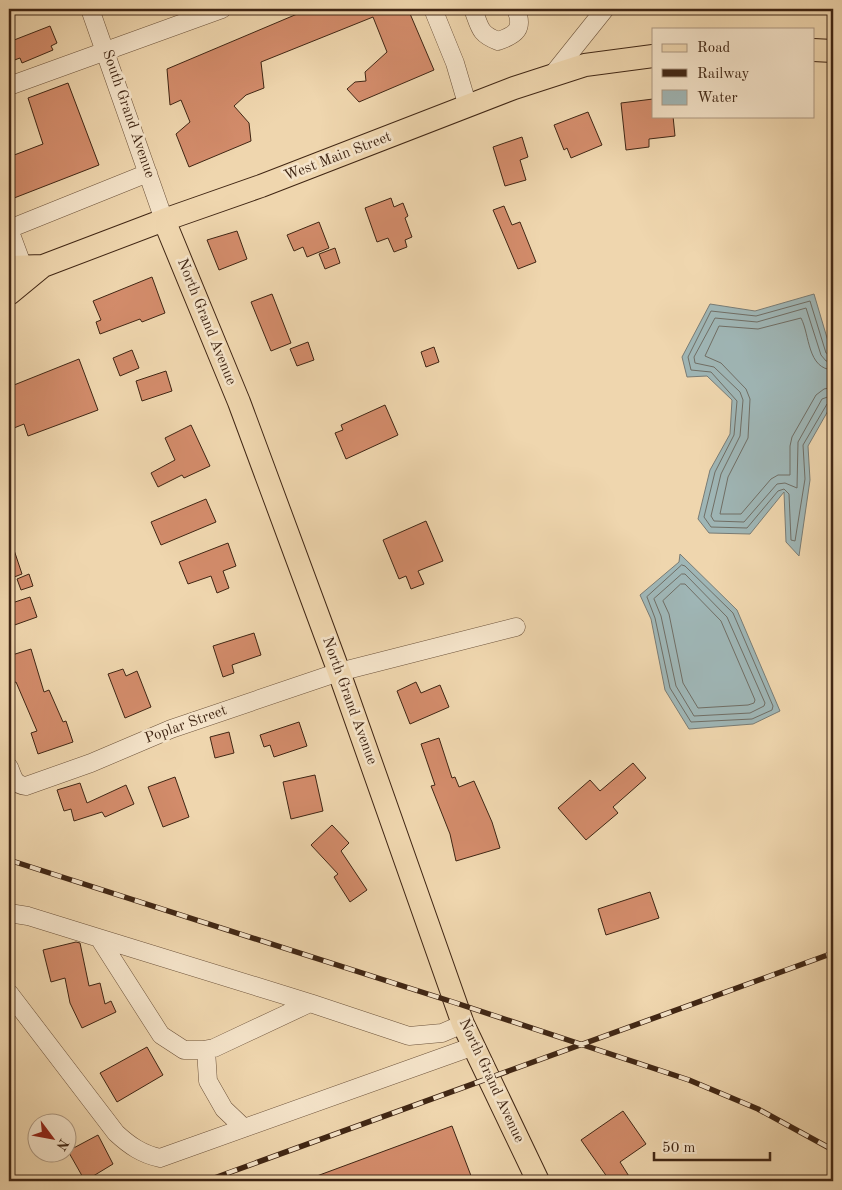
<svg xmlns="http://www.w3.org/2000/svg" width="842" height="1190" font-family="'Old Standard TT',serif">
<style>
.water{fill:#9fb6b6;stroke:#797c75}
.lines{fill:none;stroke-linecap:round;stroke-linejoin:round}
.shore{stroke:#706e65;stroke-width:1}
.building{fill:#d38c6b;stroke:#402614}
.minor-casing{stroke:#6c523a;stroke-width:19}
.major-casing{stroke:#402614;stroke-width:24}
.minor{stroke:#f5e4ca;stroke-width:18}
.major{stroke:#efd6ae;stroke-width:22}
.rail-casing{stroke:#402614;stroke-width:5.5}
.rail{stroke:#f5e4ca;stroke-width:4;stroke-dasharray:11;stroke-linecap:butt}
.labels{text-anchor:middle;dominant-baseline:central;stroke-width:5;stroke-linejoin:round;paint-order:stroke}
.street-label{font-size:15px;fill:#402614;stroke:#f5e4ca}
</style>
<rect width="100%" height="100%" fill="#efd6ae"/>
<filter id="stains"><feTurbulence type="fractalNoise" baseFrequency=".004" numOctaves="4"/><feColorMatrix values="0 0 0 0 .2 0 0 0 0 .09 0 0 0 0 .02 0 0 0 .5 -.17"/></filter>
<radialGradient id="worn" r=".72"><stop offset=".6" stop-color="#630" stop-opacity="0"/><stop offset="1" stop-color="#630" stop-opacity=".3"/></radialGradient>
<path class="water" d="M814,294L833,358V402L808,446L810,480L799,556L786,542L784,492L750,534L709,533L698,519L710,470L730,434L732,400L707,376L687,377L682,357L710,304L755,311Z
M680,554L737,610L780,711L753,724L689,729L665,690L651,619L640,595L679,562Z"/>
<g class="lines">
<path class="shore" d="M833,356L826,353L810,301L756,316L711,311L688,357L691,370L711,372L737,401L734,435L715,472L704,517L711,527L747,528L778,491L784,489L789,494L791,540L795,541L805,479L803,445L827,404L833,401
M833,362L826,361L821,355L806,308L757,322L715,318L694,357L695,363L714,367L740,392L743,400L740,436L721,474L711,516L714,521L744,522L777,484L785,483L797,488L798,442L822,399L833,395
M833,370C807,369 810,335 801,318L758,329L719,326L705,356L721,363L746,389L750,399L748,438L728,477L720,514H741L771,479L778,475H790V446L792,437L816,395L824,389L833,387
M682,565L685,566L733,613L773,706L772,710L752,719L691,722L670,688L655,618L647,597Z
M682,574H685L727,617L765,703L764,706L750,713L694,716L676,686L661,616L654,599Z
M681,584H685L721,621L755,700L754,703L748,705L698,708L683,683L669,614L663,601Z"/>
</g>
<path class="building" d="M309,9H408L434,70L359,102L347,89L355,82L366,81L365,72L387,52L373,17L261,62L264,88L246,95L234,106L249,123L251,141L189,167L176,134L190,122L181,100L170,105L167,69Z
M50,26L57,43L51,46L53,50L22,63L20,58L9,62V42Z
M68,83L99,165L9,200V157L43,144L28,98Z
M653,99V116H673L675,136L649,139V147L626,150L621,103Z
M588,112L602,145L571,158L567,148L564,150L554,125Z
M522,137L528,157L520,160L526,180L505,186L493,147Z
M391,198L394,207L403,203L408,216L405,218L412,237L405,240L407,247L394,252L388,238L377,242L365,208Z
M504,206L512,225L520,222L536,262L518,269L493,210Z
M319,222L329,248L307,257L303,247L294,251L287,235Z
M237,231L247,259L219,270L207,240Z
M335,248L340,263L325,269L319,254Z
M152,277L165,313L142,322L140,319L100,334L96,322L101,320L93,301Z
M272,294L291,343L271,351L251,302Z
M308,342L314,360L297,366L290,349Z
M434,347L439,362L426,367L421,352Z
M132,350L139,368L120,376L113,358Z
M79,359L98,410L28,436L24,424L9,430V387Z
M166,371L172,391L142,401L136,381Z
M385,405L398,435L346,459L335,433L343,430L341,425Z
M191,425L210,466L184,478L182,475L158,487L151,473L175,460L165,438Z
M206,499L216,522L161,545L151,522Z
M426,521L443,561L418,571L424,584L411,589L406,576L399,579L383,540Z
M9,541H11L22,574L9,579Z
M228,543L236,566L223,571L229,588L217,593L211,576L188,584L179,562Z
M29,574L33,586L21,590L17,579Z
M30,597L37,617L9,627V604Z
M254,633L261,655L232,665L234,673L223,677L213,646Z
M31,649L44,692L49,690L63,722L66,721L73,742L38,754L31,733L37,731L16,682L13,683L9,667V656Z
M123,669L126,676L137,671L151,707L125,718L108,674Z
M416,682L421,693L440,685L449,707L410,724L397,691Z
M299,722L307,746L274,757L270,745L264,747L260,735Z
M229,732L234,753L215,758L210,737Z
M439,738L452,778L455,777L459,787L474,781L492,822L500,848L456,861L450,834L431,786L435,785L421,744Z
M633,763L646,778L613,807L618,813L586,840L558,808L590,780L600,791Z
M315,775L323,811L291,819L283,782Z
M175,777L189,817L163,827L148,787Z
M80,783L87,803L126,785L134,804L105,817L102,812L74,821L71,809L64,811L57,790Z
M332,825L349,843L341,851L367,890L350,902L334,877L338,874L311,845Z
M650,892L659,918L606,935L598,909Z
M76,942L80,943L89,986L100,983L105,1004L111,1001L116,1012L82,1028L70,1003L65,978L51,982L43,950Z
M147,1047L163,1075L117,1102L100,1073Z
M623,1111L646,1144L620,1162L632,1181H610L581,1140Z
M452,1126L473,1181H307L306,1180Z
M98,1135L113,1164L85,1181L68,1151Z"/>
<g class="lines">
<defs>
<path id="minor" d="M90,9L164,220
M433,9L455,63L468,107
M473,9C480,27 479,34 498,41C516,35 524,29 516,9
M553,74L605,9
M9,86L222,9
M23,267L9,229L148,173
M9,767C13,777 14,785 26,786L91,763L171,729L339,672L516,627
M9,913L28,916L99,938L161,1035L184,1050H203L214,1048L310,1003L409,1036L442,1033L463,1024
M99,938L310,1003
M9,993L116,1133C130,1146 142,1154 160,1158L474,1046
M206,1050L208,1081L224,1109L244,1128"/>
<path id="major" d="M813,50L833,51
M164,220L239,402L339,672L463,1024L538,1181
M9,267L43,266
M9,294L43,266L164,220L261,186L514,88L585,65L653,56"/>
</defs>
<use href="#minor" class="minor-casing"/>
<use href="#major" class="major-casing"/>
<use href="#minor" class="minor"/>
<use href="#major" class="major"/>
<defs>
<path id="rail" d="M9,860L456,1003L689,1080L758,1109L833,1150
M206,1181L833,953"/>
</defs>
<use href="#rail" class="rail-casing"/>
<use href="#rail" class="rail"/>
</g>
<g class="labels">
<g class="street-label">
<text transform="translate(128 114) rotate(71)">South Grand Avenue</text>
<text transform="translate(338 157) rotate(-21)">West Main Street</text>
<text transform="translate(206 322) rotate(68)">North Grand Avenue</text>
<text transform="translate(349 701) rotate(70)">North Grand Avenue</text>
<text transform="translate(186 725) rotate(-20)">Poplar Street</text>
<text transform="translate(491 1081) rotate(65)">North Grand Avenue</text>
</g>
</g>
<rect width="842" height="1190" fill="none" stroke="#efd6ae" stroke-width="30"/>
<rect x="10" y="10" width="822" height="1170" fill="none" stroke="#402614" stroke-width="2.5"/>
<rect x="15" y="15" width="812" height="1160" fill="none" stroke="#402614"/>
<rect x="652" y="28" width="162" height="90" fill="#f5e4ca" stroke="#ad9881"/>
<rect x="662" y="44" width="25" height="8" fill="#efd6ae" stroke="#ad9881"/>
<text x="697" y="52" font-size="15" fill="#402614">Road</text>
<rect x="662" y="69" width="25" height="8" fill="#402614" stroke="#ad9881"/>
<text x="697" y="78" font-size="15" fill="#402614">Railway</text>
<rect x="662" y="90" width="25" height="15" fill="#9fb6b6" stroke="#ad9881"/>
<text x="697" y="102" font-size="15" fill="#402614">Water</text>
<g transform="translate(52 1138) rotate(122)"><circle r="24" fill="#f5e4ca" stroke="#ad9881"/>
<path d="M0-4L9 19L0 12L-9 19Z" fill="#8f2418"/>
<text y="-8" font-size="14" font-weight="bold" text-anchor="middle" fill="#402614">N</text>
</g>
<path d="M654 1152v8h116v-8" fill="none" stroke="#402614" stroke-width="2.5"/>
<text x="662" y="1152" font-size="15" fill="#402614" stroke="#f5e4ca" stroke-width="4" paint-order="stroke">50 m</text>
<rect width="100%" height="100%" filter="url(#stains)"/>
<rect width="100%" height="100%" fill="url(#worn)"/>
</svg>
